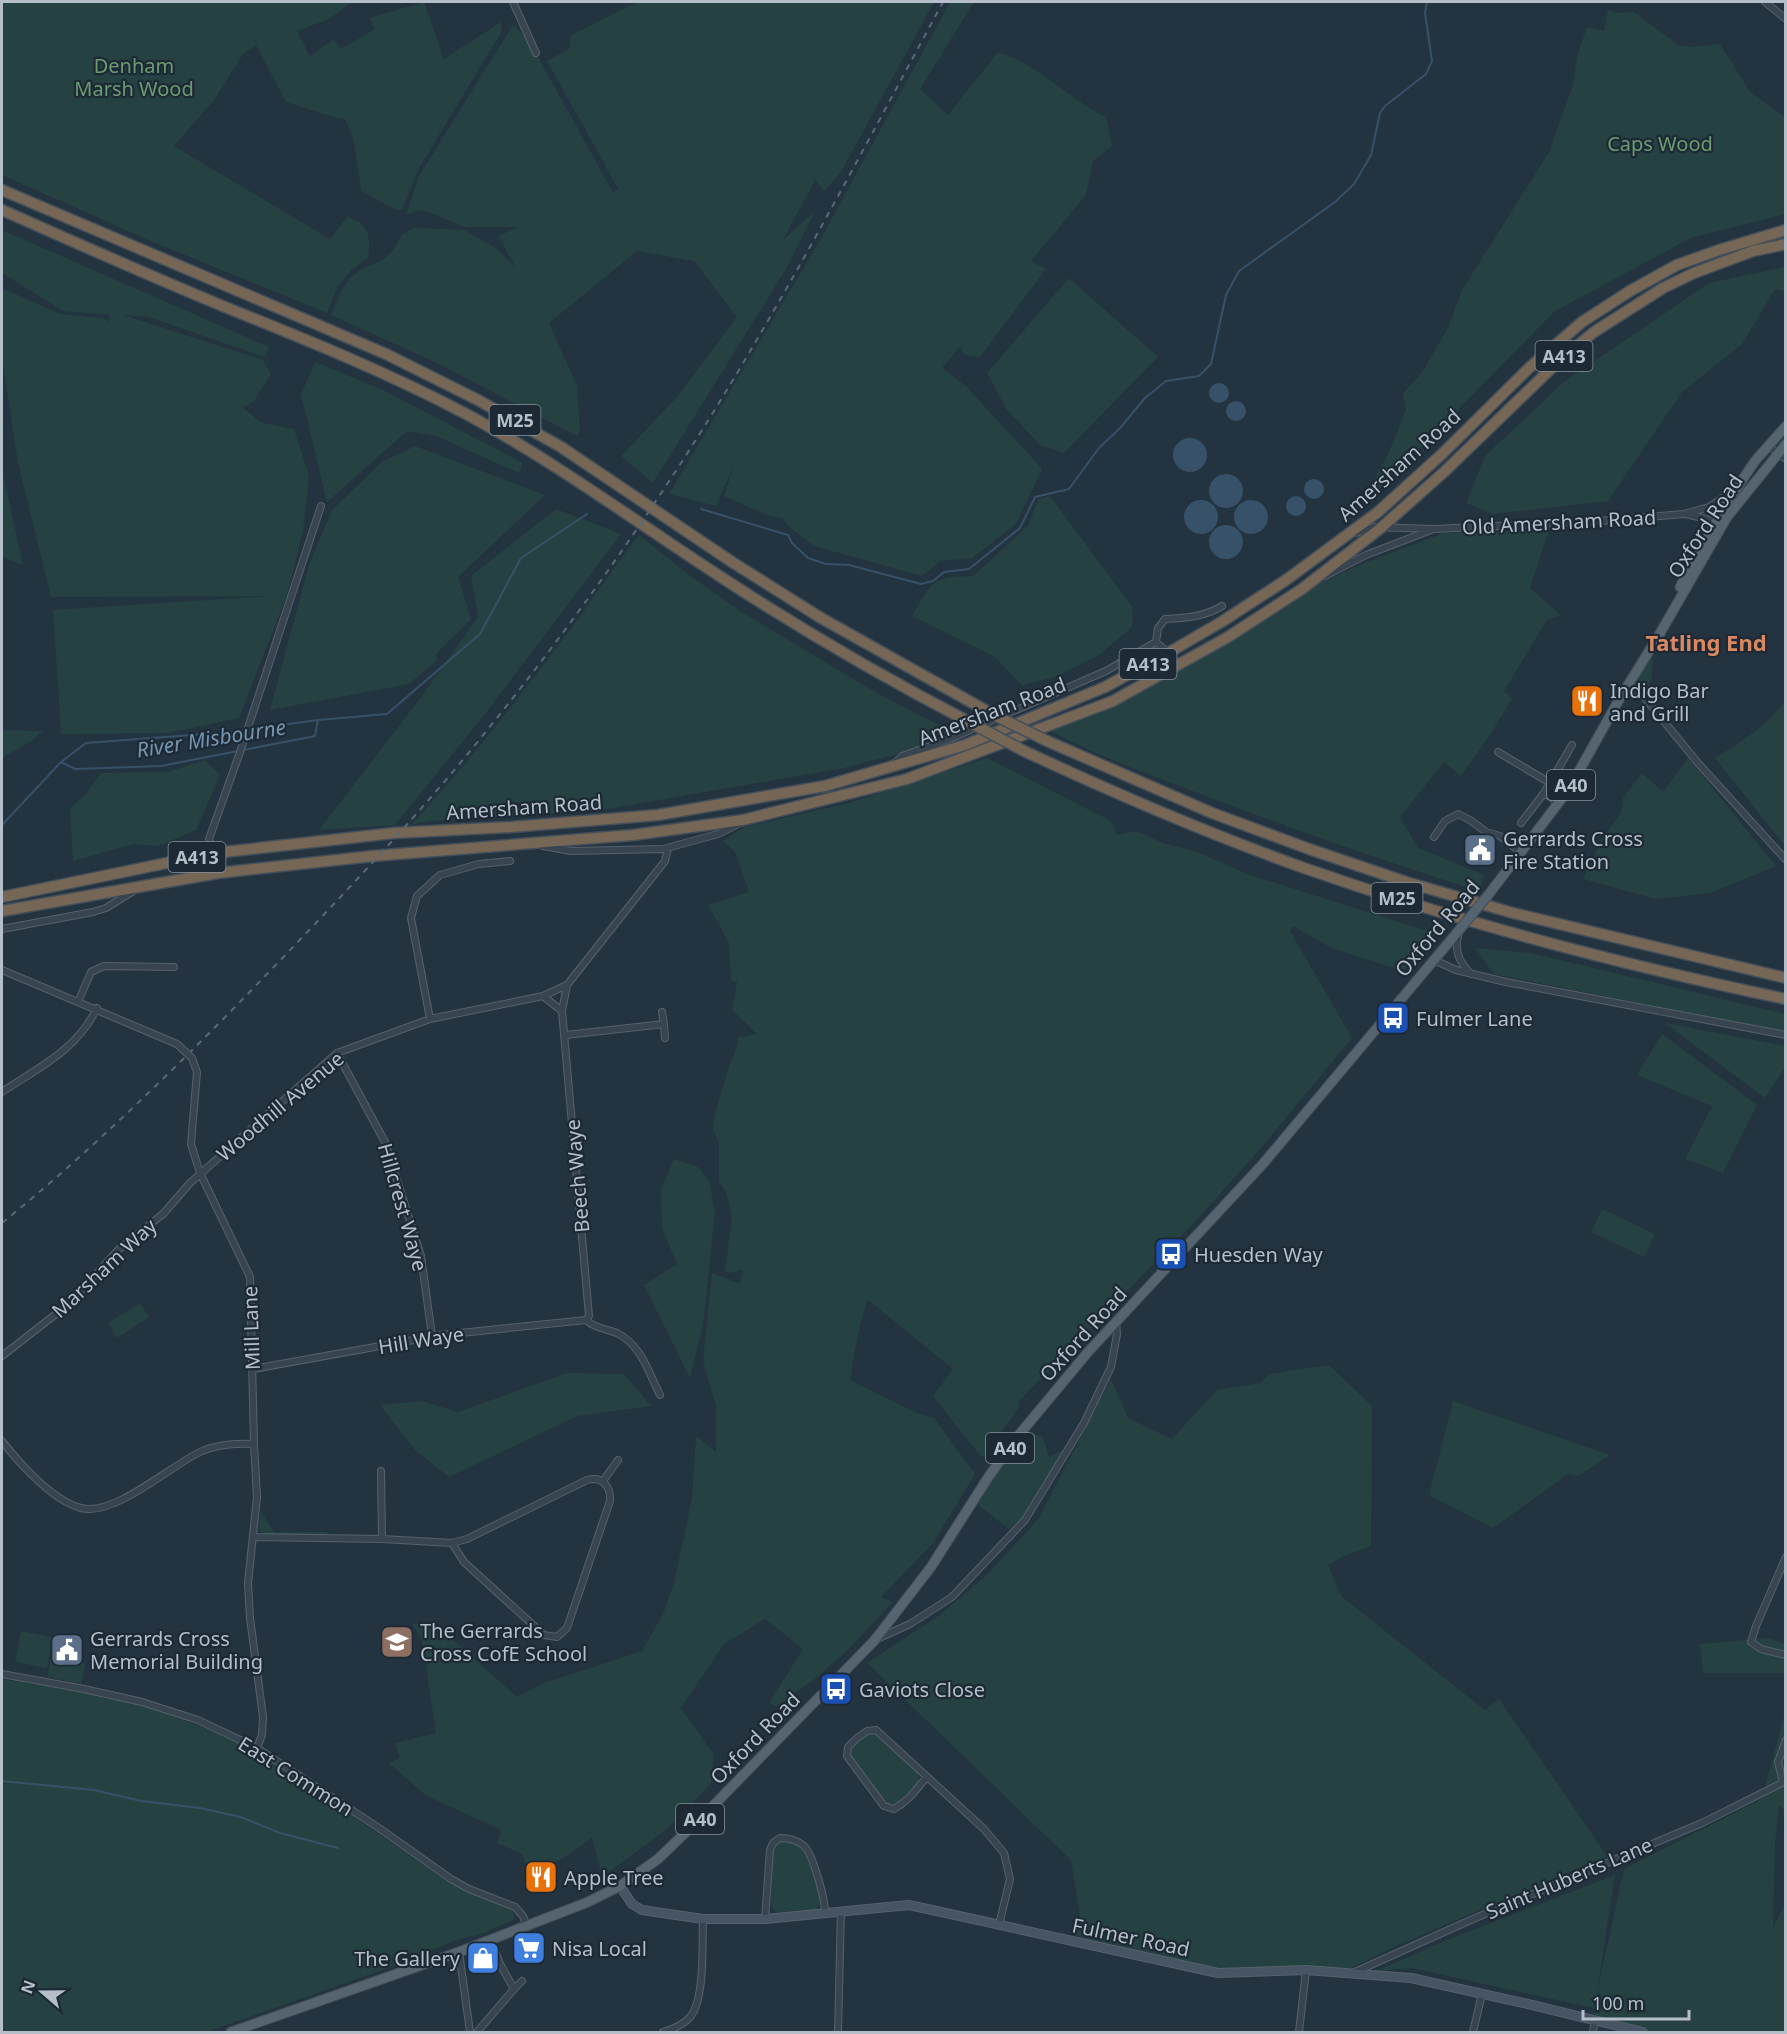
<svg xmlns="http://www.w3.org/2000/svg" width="1787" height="2034" font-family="'Noto Sans',sans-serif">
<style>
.green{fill:#264141}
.water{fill:#375168}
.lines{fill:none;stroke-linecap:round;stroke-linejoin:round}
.stream{stroke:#375168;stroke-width:2}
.street-casing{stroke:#56626d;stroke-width:8}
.secondary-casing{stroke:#56626d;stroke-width:10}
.primary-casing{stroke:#424e59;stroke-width:11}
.highway-casing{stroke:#434f5a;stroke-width:13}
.street{stroke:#384550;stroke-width:6}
.secondary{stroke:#465463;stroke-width:8}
.primary{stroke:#566470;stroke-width:9}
.highway{stroke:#766655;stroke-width:10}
.rail{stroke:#5a6977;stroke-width:2;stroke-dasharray:6 6;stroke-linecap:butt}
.street-bridge-casing{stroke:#56626d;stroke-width:8;stroke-linecap:butt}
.primary-bridge-casing{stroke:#424e59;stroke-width:11;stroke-linecap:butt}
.highway-bridge-casing{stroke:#434f5a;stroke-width:13;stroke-linecap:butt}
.street-bridge{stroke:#384550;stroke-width:6}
.primary-bridge{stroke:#566470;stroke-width:9}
.highway-bridge{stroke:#766655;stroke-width:10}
.labels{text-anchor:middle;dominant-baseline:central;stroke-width:4.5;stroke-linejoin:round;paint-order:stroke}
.shield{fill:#1d2a35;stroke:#87929d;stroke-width:1.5}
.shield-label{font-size:18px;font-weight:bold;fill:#b5bfca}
.park-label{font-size:20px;fill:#6b9c71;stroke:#1d2a35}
.street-label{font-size:20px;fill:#b5bfca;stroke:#1d2a35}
.poi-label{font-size:20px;fill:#b5bfca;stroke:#1d2a35;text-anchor:start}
.water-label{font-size:21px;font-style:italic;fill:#7494af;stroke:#1d2a35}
.quarter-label{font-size:22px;font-weight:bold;fill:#d98861;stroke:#1d2a35}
</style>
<rect width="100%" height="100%" fill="#243340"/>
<path class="green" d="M2,2H352L329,19L297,31L310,56L334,39L341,49L375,29L369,18L424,2L444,59L501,22L502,31L419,168L402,210H396L361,191L354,141L345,119L337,118L286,102L256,45L243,54L214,100L174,146L330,239L347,217C369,223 371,236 368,258L351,270L338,286L336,285L337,288L327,313L146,239L2,175Z
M637,2H934L841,172L824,191L815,180L783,240L815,211L786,269L653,483L621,456L677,397L737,317L694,261L637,251L549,323L577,386L580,432L577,436L439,364L331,315L342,290L350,278L360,270L383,260L393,250L402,235L413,228L464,230L497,249L516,268L498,236L519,227H463L437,215L419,210L406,215L419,176L513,25L529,41L613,192L619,190L547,61L570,48V36Z
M950,2H974L920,89L948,115L998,52C1040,65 1068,99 1106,117L1112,146L1093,161L1086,195L1031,261L1046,269L980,357L965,355L960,347L942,368L966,386L1042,469L1016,524L972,558L940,561L922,576L814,546L788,526L783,518L769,516L724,496L734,466L716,506L669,494L819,242Z
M1608,10L1620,13L1634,12L1678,45L1691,47L1720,44L1751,93L1785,117V214L1691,238L1555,311L1379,490L1374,480L1389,452L1406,410L1403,393L1421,374L1448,328L1462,290L1549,152L1573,85L1577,56L1587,27L1604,31Z
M2,230L269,347L265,357L149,317L123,315L263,360L271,374L254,401L243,408L262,423L294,429L309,476L303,531L287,595L239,718L168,733L61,734L53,610L271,596L51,597L18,463L2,357V288L60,314L103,318L108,322L109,315L63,311L2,273Z
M1785,267V291L1775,289L1742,344L1682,392L1608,501L1493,514L1466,503L1485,456L1564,382L1709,283Z
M1069,278L1158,357L1064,453L1040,445L1007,410L987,373Z
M315,362L383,390L523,463L519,473L436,436L407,431L327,502L301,394Z
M415,446L545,495L458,577L471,619L436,654L437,660L409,684L270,710L309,565L332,510L382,462Z
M2,470L23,565L2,557Z
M1050,496L1133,608L1132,627L1099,655L1055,677L1022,685L995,657L912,616C932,581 932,577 973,576L1028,526L1038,499Z
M556,509L621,534L485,714L395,825L319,830L419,700L478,617L471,576Z
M1549,530L1530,588L1561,615L1547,620L1504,691L1512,698L1492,732L1461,776L1444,762L1400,817L1418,848L1484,875L1479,891C1389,863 1300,832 1211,798C1157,777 1102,759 1051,731L1112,703L1187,665L1296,600L1317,584L1367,562L1444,533Z
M639,535L689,575L740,611L875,692L952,732L894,755L844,768L596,811L429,821L411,825C466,766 515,703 563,639C589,605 612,569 639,535Z
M1650,656L1653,660L1651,680L1647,691L1638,680Z
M1785,701V846L1715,758C1740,743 1768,725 1785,701Z
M2,730L43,731L33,740L2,758Z
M987,758L1111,821L1117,835L1136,831L1163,843L1195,851L1250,875L1437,934L1403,971L1332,948L1293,926L1290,931L1352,1038L1261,1148L1195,1222L1019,1401L1018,1409L982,1458L933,1396L953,1369L867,1299L857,1339L850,1380L919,1414L934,1418L975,1474L933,1543L881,1597L893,1602L849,1649L816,1678L776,1707L769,1703L803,1649L765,1619L724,1644L681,1708L714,1755L711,1783L668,1828L602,1877L592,1837C573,1853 553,1867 528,1870L522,1854L497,1843L501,1830L425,1795L389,1763L400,1758L395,1743L436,1733L422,1640L412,1624L434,1623L517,1697L544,1683L642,1651L663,1614L674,1583L692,1498L696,1436L716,1452V1407L703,1361L712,1273L740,1284L743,1270L729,1273L725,1271L732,1218L727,1194L719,1182V1142L713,1131L714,1117L729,1066L738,1044V1038L757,1034L732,1010L737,981H731L729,943L708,905L749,892L735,852L723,841L744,827L849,803Z
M1688,758L1776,866L1710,893L1656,899L1583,879L1602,839L1621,813L1623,798L1642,773L1663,792Z
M205,760L220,775L196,830L158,846L133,844L73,861L70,808L85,795L101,773L168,772Z
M1475,948L1531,953L1785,1014V1032L1494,974Z
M1665,1023L1785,1046V1067L1765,1098Z
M1662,1034L1757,1105L1723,1173L1685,1159L1712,1106L1637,1075Z
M674,1159L698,1167L709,1181L715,1212L703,1325L690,1378L644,1285L677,1264L662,1228L661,1190Z
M1602,1209L1655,1234L1644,1257L1591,1232Z
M140,1303L149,1317L117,1338L108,1323Z
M1329,1365L1372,1406L1371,1546L1344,1556L1328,1565L1341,1596L1485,1710L1499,1699L1607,1856L1396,1946L1351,1968H1215L1075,1936L1080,1915L1071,1860L867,1663L940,1615L988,1574L1039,1518L1111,1379L1128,1418L1172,1439L1217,1390L1261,1383L1269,1374Z
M567,1373L624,1374L651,1406L577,1416L449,1477L415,1450L380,1405L422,1401L458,1412Z
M1453,1401L1610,1455L1578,1476L1568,1474L1493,1528L1429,1495Z
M1029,1432L1043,1437L1049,1457L1063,1450L1022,1518L1009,1529L978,1505L997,1472Z
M261,1512L274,1532H327V1534H265L259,1530Z
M21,1631L52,1637L47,1668L15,1662Z
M1769,1638L1785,1644V1673H1703L1700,1644Z
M51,1656L85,1664L81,1684L47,1677Z
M2,1679L119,1699L157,1710L231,1738L256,1751L309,1786L450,1883L476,1896L510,1908L514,1915V1920L481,1934L453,1941L397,1965L206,2032H2Z
M1785,1712V1810L1779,1806L1775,1843L1773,1927L1785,1905V2032H1648L1595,2015L1593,2008L1412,1968L1376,1971L1447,1940L1615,1875L1597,1992L1624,1869L1762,1799Z
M867,1732H875L919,1774L918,1782L898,1803L888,1804L851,1757V1747Z
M784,1840L797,1844L807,1857L822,1902L816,1909L779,1912L773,1910L771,1904L772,1849L776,1843Z"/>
<path class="water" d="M1209 393a10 10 0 1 1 20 0a10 10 0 1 1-20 0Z
M1226 411a10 10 0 1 1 20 0a10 10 0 1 1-20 0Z
M1173 455a17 17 0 1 1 34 0a17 17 0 1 1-34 0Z
M1209 491a17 17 0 1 1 34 0a17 17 0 1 1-34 0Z
M1304 489a10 10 0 1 1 20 0a10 10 0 1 1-20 0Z
M1286 506a10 10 0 1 1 20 0a10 10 0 1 1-20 0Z
M1234 517a17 17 0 1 1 34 0a17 17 0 1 1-34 0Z
M1184 517a17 17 0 1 1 34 0a17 17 0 1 1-34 0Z
M1209 542a17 17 0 1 1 34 0a17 17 0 1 1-34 0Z"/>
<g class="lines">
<path class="stream" d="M701,509L788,535L792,543L808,558L826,564L849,565L921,584L933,581L944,572L969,569L1020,528L1035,497L1069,489L1099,448L1121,427L1145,398L1166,381L1199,376L1211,364L1226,295L1239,271L1335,202L1354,184L1371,155L1380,113L1385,106L1426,74L1432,61L1425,13L1427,2
M243,750L315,736L318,720
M61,762L75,769L161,766L238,751
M2,825L61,762L86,743L231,732L318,720L387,714L480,634L521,558L587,514
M2,1781L94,1790L141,1801L200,1808L241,1817
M241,1817L280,1833L338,1848"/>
<defs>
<path id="street" d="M513,2L536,53
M1765,2L1786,19
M1768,446L1786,459
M1709,507L1731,492
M1685,514L1703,518L1718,523
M1356,533L1375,527L1434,529L1599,521L1684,514L1709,507L1723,515
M1325,576L1366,555L1431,530
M1176,667L1168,653L1156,642L1158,628L1165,619C1186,618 1204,617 1222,606
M1628,684L1644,697L1698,763L1786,860
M1498,752L1550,783
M894,764L902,756L947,740L1106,671L1156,642
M1544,793L1559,803
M1521,823L1544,793L1572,745
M1434,837L1445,821L1458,814L1470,820L1486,832L1500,836L1522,853
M543,846L571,851L663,849L718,834L738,824
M218,873L215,853L209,839L239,755L321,506
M2,929L93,912L106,908L135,890
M1459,932C1454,950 1458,961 1471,974
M1434,960L1456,970L1506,982L1786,1035
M2,970L177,1044
M543,996L562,1011
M78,1002L91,972L104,966L174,967
M662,1012L664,1024
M430,1019L411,918L417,896L440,875L479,864L510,861
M566,1035L664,1024L665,1038
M337,1053L385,1142L421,1256L432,1336
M192,1058L197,1072L191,1144L200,1173L250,1277L254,1444L257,1497L248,1583L250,1618L263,1717L262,1735L257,1748
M2,1092C38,1068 77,1050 97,1008
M586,1320C594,1328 607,1329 617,1333C641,1345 648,1371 660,1395
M2,1356L70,1303L119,1249L163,1214L190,1183L337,1053L430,1019L543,996L567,985L665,861L668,848
M253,1369L441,1335L586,1320L589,1316L562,1011L567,985
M2,1441C19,1463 53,1501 81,1508C114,1517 170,1466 200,1452C217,1444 235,1443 254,1444
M381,1471L382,1539
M603,1481L618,1460
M254,1537L382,1539L452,1543L467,1539L587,1480C602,1476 611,1486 610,1501L567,1628L557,1637L544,1635L464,1562L452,1543
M1786,1557L1756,1626L1751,1642L1761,1649L1786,1655
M877,1639L910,1624L952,1597L1025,1520L1084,1423L1111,1367L1117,1334L1116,1322
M2,1674L84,1689L142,1702L198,1720L257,1748L379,1828L451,1879L469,1889L515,1907L523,1916L527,1926
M927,1777C916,1789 909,1801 894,1809L884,1806L847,1756L848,1747L857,1738L867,1731L876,1730L984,1829L1004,1853L1010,1879L999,1925
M1783,1782L1778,1762L1786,1740
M765,1919L770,1850L773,1843L780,1838C787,1838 797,1840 803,1845C813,1853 825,1899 825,1913
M459,1952L470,2032
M1355,1972L1473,1919L1702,1823L1786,1781
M514,1989L522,1981
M477,2032L514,1989L500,1964L491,1940
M663,2032C673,2029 684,2025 691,2016C705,1997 702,1944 703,1919
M838,2032L841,1911
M1299,2032L1306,1970
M1473,2032L1482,1994
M1593,2032L1595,2020"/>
<path id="secondary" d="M620,1886L632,1904L642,1910L703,1919H765L909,1905L1218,1973L1306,1970L1411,1978L1532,2005L1643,2032"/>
<path id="primary" d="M1680,587L1726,504L1755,461L1786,426
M1489,894L1569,789L1620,698L1659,635L1727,517L1786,444
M231,2032L459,1952L588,1902L620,1886L658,1859L711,1808L874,1641L931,1567L989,1476L1018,1436L1088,1352L1262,1165L1460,929"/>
<path id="highway" d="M2,190L386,354L478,400L561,447L732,562L821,618L994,715
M2,210C76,243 150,276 225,307C307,340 389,373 468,415C557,463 639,524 724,579C805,632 888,680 973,724
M1047,741L1212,813L1309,849L1406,882L1513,913L1786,978
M1024,751C1116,794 1209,834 1304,868C1461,923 1623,965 1786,999
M2,897L215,853L394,833L511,827L658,815L825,786L965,745L1105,687L1168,653L1223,621L1286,580L1378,512L1441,455L1529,368L1582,322L1630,291L1677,265L1719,250L1786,230
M2,911L218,873L373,856L633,835L743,820L907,779L1113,701L1228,637L1302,589L1382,527L1444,472L1561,359L1594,332L1663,288L1694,273L1753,251L1786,244"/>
</defs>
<use href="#street" class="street-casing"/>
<use href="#secondary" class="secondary-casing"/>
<use href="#primary" class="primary-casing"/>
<use href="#highway" class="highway-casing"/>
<use href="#street" class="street"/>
<use href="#secondary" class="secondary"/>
<use href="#primary" class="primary"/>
<use href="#highway" class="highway"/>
<path class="rail" d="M2,1223C97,1146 184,1060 269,972C344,894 420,814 488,729C557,644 621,555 681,463C777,315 859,157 943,2"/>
<defs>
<path id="street-bridge" d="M177,1044L192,1058"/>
<path id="primary-bridge" d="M1460,929L1489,894"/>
<path id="highway-bridge" d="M994,715L1047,741
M973,724L1024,751"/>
</defs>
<use href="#street-bridge" class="street-bridge-casing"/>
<use href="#primary-bridge" class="primary-bridge-casing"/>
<use href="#highway-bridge" class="highway-bridge-casing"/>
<use href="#street-bridge" class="street-bridge"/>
<use href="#primary-bridge" class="primary-bridge"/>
<use href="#highway-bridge" class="highway-bridge"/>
</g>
<defs>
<symbol id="restaurant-square" viewBox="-11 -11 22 22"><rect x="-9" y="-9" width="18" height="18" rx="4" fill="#e8710a" stroke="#1d2a35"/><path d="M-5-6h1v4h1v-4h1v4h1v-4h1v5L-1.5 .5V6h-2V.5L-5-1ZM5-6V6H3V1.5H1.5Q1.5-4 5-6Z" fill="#fff"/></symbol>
<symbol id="civic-square" viewBox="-11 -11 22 22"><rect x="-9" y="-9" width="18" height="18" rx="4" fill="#5c6f8a" stroke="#1d2a35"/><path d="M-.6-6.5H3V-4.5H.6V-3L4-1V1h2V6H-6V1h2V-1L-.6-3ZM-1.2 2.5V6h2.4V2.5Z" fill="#fff"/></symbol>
<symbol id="bus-square" viewBox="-11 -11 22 22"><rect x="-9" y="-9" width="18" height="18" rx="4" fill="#1a4fb4" stroke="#1d2a35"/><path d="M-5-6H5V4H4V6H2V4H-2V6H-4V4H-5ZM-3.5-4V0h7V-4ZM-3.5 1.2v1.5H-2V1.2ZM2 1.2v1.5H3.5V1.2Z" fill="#fff"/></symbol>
<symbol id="school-square" viewBox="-11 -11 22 22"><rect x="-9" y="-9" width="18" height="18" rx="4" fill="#8d6e63" stroke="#1d2a35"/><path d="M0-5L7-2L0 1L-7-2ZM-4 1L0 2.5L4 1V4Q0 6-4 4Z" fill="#fff"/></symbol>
<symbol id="supermarket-square" viewBox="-11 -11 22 22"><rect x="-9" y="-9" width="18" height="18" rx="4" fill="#3f7fe0" stroke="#1d2a35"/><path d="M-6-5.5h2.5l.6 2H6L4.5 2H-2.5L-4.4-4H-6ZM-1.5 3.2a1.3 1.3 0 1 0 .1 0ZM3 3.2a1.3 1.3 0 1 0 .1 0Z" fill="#fff"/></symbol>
<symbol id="shop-square" viewBox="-11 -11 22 22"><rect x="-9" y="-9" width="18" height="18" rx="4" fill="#3f7fe0" stroke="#1d2a35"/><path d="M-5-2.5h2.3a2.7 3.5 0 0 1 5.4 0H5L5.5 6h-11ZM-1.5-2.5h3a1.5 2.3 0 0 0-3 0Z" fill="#fff"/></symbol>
</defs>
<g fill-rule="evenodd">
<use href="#restaurant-square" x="1568" y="682" width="38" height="38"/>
<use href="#civic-square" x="1461" y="831" width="38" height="38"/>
<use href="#bus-square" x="1374" y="999" width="38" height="38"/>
<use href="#bus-square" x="1152" y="1235" width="38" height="38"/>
<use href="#school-square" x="378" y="1623" width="38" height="38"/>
<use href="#civic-square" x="48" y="1631" width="38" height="38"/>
<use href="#bus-square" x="817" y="1670" width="38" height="38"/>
<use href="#restaurant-square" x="522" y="1858" width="38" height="38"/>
<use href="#supermarket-square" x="510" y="1929" width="38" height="38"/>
<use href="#shop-square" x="464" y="1939" width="38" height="38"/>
</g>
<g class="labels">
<g class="shield">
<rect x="1535.5" y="341" width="57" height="30" rx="4.5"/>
<rect x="489.5" y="405" width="51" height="30" rx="4.5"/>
<rect x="1119.5" y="649" width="57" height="30" rx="4.5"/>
<rect x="1547" y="770" width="48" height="30" rx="4.5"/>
<rect x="168.5" y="842" width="57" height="30" rx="4.5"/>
<rect x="1371.5" y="883" width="51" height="30" rx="4.5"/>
<rect x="986" y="1433" width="48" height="30" rx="4.5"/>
<rect x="676" y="1804" width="48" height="30" rx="4.5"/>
</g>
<g class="shield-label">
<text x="1564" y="356">A413</text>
<text x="515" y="420">M25</text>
<text x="1148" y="664">A413</text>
<text x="1571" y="785">A40</text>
<text x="197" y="857">A413</text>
<text x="1397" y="898">M25</text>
<text x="1010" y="1448">A40</text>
<text x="700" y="1819">A40</text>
</g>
<g class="park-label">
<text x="134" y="65">Denham<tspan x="134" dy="23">Marsh Wood</tspan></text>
<text x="1660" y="143">Caps Wood</text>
</g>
<g class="street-label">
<text transform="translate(1399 465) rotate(-42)">Amersham Road</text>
<text transform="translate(1559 522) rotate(-3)">Old Amersham Road</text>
<text transform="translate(1705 526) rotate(-57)">Oxford Road</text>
<text transform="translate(992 711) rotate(-21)">Amersham Road</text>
<text transform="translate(524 807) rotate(-4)">Amersham Road</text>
<text transform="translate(1437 928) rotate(-50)">Oxford Road</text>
<text transform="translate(280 1106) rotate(-40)">Woodhill Avenue</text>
<text transform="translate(577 1176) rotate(-95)">Beech Waye</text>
<text transform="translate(403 1207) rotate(74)">Hillcrest Waye</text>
<text transform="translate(104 1268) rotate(-43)">Marsham Way</text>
<text transform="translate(251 1328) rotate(-92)">Mill Lane</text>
<text transform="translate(1083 1334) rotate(-48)">Oxford Road</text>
<text transform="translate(421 1340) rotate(-9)">Hill Waye</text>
<text transform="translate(755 1738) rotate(-46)">Oxford Road</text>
<text transform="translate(296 1776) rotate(32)">East Common</text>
<text transform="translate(1569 1878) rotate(-23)">Saint Huberts Lane</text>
<text transform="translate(1131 1937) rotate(12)">Fulmer Road</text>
</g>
<g class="poi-label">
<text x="1610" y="690">Indigo Bar<tspan x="1610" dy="23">and Grill</tspan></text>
<text x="1503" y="838">Gerrards Cross<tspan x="1503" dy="23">Fire Station</tspan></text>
<text x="1416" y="1018">Fulmer Lane</text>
<text x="1194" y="1254">Huesden Way</text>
<text x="420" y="1630">The Gerrards<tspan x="420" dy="23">Cross CofE School</tspan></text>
<text x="90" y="1638">Gerrards Cross<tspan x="90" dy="23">Memorial Building</tspan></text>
<text x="859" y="1689">Gaviots Close</text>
<text x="564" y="1877">Apple Tree</text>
<text x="552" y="1948">Nisa Local</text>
<text x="460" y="1958" text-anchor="end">The Gallery</text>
</g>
<g class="water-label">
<text transform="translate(211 738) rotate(-9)">River Misbourne</text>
</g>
<g class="quarter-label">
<text x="1706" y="642">Tatling End</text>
</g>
</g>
<rect width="1787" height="2034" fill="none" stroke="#b5bfca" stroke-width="6"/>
<g transform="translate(42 1992) rotate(290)" stroke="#1d2a35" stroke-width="4.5" paint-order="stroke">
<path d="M0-4.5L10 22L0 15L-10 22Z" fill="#b5bfca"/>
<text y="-9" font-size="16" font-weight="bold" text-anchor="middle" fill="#b5bfca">N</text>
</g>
<path d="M1583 2010v9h106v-9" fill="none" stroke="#b5bfca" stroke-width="3"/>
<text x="1592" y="2010" font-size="18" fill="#b5bfca" stroke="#1d2a35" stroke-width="4.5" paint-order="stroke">100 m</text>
</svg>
